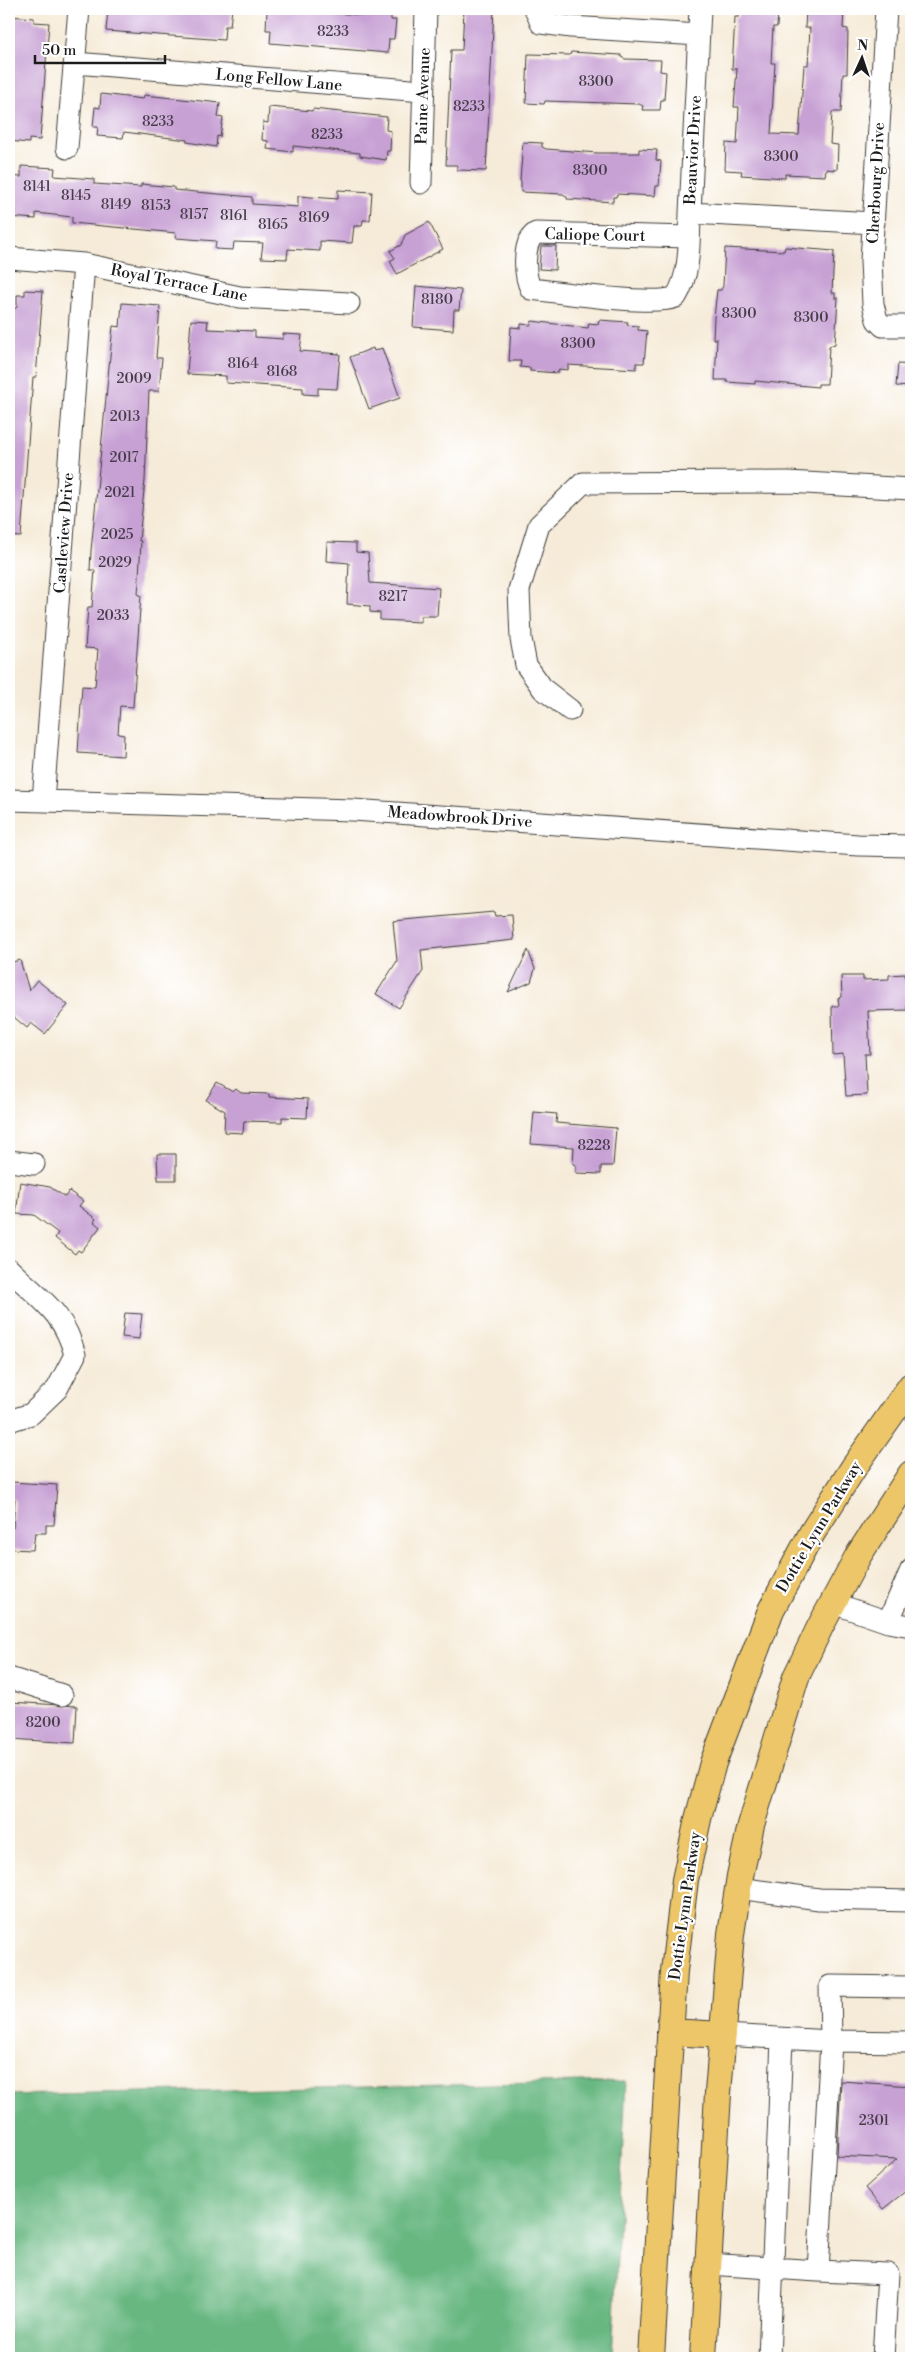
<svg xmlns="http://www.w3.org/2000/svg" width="920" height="2367" font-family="'Libre Bodoni',serif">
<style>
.forest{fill:#68b781;stroke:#426a4e}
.building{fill:#c7a0d4}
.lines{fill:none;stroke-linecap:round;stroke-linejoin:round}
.minor-casing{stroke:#3d3b38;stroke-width:23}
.major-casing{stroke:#3d3b38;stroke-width:28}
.minor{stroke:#fff;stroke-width:21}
.major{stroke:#ecc669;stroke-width:26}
.labels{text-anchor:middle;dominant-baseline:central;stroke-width:4.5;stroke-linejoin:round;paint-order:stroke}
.number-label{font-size:14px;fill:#473d4a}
.street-label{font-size:16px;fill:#1c1c1c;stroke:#fff}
</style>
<rect width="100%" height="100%" fill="#fff"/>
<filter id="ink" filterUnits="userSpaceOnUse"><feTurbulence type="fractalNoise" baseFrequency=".02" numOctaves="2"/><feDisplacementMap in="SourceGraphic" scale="10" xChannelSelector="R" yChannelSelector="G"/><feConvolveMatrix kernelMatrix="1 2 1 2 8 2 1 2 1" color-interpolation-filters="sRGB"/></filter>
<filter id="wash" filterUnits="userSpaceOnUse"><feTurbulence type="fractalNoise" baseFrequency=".0096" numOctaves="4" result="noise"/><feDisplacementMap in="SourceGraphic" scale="20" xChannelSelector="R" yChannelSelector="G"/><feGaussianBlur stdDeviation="1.12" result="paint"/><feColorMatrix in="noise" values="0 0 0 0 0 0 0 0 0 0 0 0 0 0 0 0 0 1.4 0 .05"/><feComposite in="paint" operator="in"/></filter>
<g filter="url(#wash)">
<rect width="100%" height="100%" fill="#f6ebd8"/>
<path class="forest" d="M626,2081L612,2358H9V2095Z"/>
<g id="blocks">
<path class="building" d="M108,9H232L230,26H225L224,40L106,31Z
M291,9L371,16L372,9L391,10V20H396L394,39H389L388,53L270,43L271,30H266L267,10Z
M464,9H494L486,171L457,170V165H446L451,50H462Z
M739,9H778L777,27H773L771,63H775L771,134L799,135L804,65H808L810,28H805L806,9H844L843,28L848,29L847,74H843L841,112H832L830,144L838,145L837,170L826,169L825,176L785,174V178L741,175L742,171L725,170L726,143L737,144L739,107H734L737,69H732L735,17H739Z
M9,16L34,18V22L49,23L40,140L29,139V143L9,141Z
M571,52L621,55V57L625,59L661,60L660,71L666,72L664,100H661L660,110H642L643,106L639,104L545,101L544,104L526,103L528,54L570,55Z
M101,94L143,99L144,95L220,103L218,117L223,118L220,137L217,136L216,147L187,142V140L124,132L123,138L97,136L98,127H93L95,107L100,108Z
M269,107L312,111L313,109L387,117L386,130L391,131L390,151H387L386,160L360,156V153L293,146V152L267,149L268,141L262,140L263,122L268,123Z
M523,142L542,143V147L546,149L598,153H639V149L657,150L656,160L661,161L659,186H656L655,196L617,194L616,197H613V202L567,199V197L563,194L521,192V181H520Z
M21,166L55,168L54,176L94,179V184L141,187V184L174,187V190L252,197V204L298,207V196L338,199V190L372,192L370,220H363L362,226H354L352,243L320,241V251L288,249L287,259L261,258L263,243L234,242L233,250L215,249L216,241L176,238V233L72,223V217L36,213V219L9,217V176L21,177Z
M429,222L443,249L397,274L390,261L395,258L390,251L401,245L405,235Z
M541,246H556L555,270L539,269Z
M785,247L834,251L832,293H835V298H838L837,314L835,344L829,346L827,384H818V387L755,381V384L727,382V380H715L717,339H713L714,318L717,290H721L723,286L725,248L784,251Z
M416,286L461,290L459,310H454L453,330L413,327Z
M25,290L43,291L36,377H33L21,537L9,536V313L17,307V295H25Z
M122,303L160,306L156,358H162L159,391H149L145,480L139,541H141L138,595H141L133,707L120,706L118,734L124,735L123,756L78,753L82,686L95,687L98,649L85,648L88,607H92L95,570H90L91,551L113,326L120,327Z
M191,320L208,321L207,329L255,331V337L283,339V334L302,335L300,351L340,354L337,389L318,388V395L303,394V388L226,383V376L187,374Z
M599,320L628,322L627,325L638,326V330L647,331L644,363H636V369L568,365V370L559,369L558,373L530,371V368L520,367L521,361H509L511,327L521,328V324L531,325L532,321L588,328L589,323L598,324Z
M373,348L374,351L382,348L400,398L369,409L350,357Z
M898,364L911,365V387L896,386Z
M327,542L356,543V552L368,553L370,583L439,588L437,616H421V622L380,620V613L370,612V606L347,604L349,563L326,561Z
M494,912L495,916L512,915L514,940L421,950L423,971L399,1008L376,994L397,961L393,921Z
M528,950L535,969L531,982L508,992Z
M20,960L29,990L37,980L68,1005L45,1034L31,1023L27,1028L9,1013V963Z
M905,974L907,1010L868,1011L870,1054H865L867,1095L846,1096L843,1054L833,1055L832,1006H839L838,998L842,997L841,976H863V980L889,979V975Z
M217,1083L233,1092L236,1089L241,1093L269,1094V1097L308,1099L307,1118L282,1117V1122L244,1121L243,1133L224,1132L225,1111L206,1100Z
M534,1112L557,1114L556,1123L616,1128L613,1166H601V1174L576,1173V1165L573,1164L574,1147L531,1144Z
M157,1154H176V1180H158Z
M20,1182L50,1187L65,1197L69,1191L83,1201L79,1206L96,1219L94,1222L100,1227L81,1252L78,1250L75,1254L55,1238L58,1233L34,1215L16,1214Z
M125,1313L142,1314L139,1339L122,1337Z
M12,1482L57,1485L54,1525H46V1533H35L33,1550L9,1549V1528H13L15,1499H11Z
M9,1702L77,1706L75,1743L9,1739Z
M841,2081L911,2086V2187L883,2209L865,2188L897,2159L837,2156Z"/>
</g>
</g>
<g filter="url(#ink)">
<use href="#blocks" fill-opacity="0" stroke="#3d3b38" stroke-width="1"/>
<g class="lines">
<defs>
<path id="minor" d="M535,9L541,23L571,27L699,35
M886,9L871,261L873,304L877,320L883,326H911
M75,63L423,91
M67,148L79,9
M421,183L426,9
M690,213L874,223
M689,237L536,233C522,242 524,276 531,289C560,292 654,307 676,297C691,273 689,241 690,213L700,9
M9,258L84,264L240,297L349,303
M570,710L543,689L526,665L521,639L519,590L539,525L583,483L788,482L911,489
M9,800L353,810L858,845L911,846
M43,801L84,264
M9,1161L34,1164
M9,1269C39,1299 64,1311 75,1355L57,1389L31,1414L9,1421
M833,1603L888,1622L911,1570
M888,1622L911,1626
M9,1678L62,1695
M738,1888L819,1899L911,1901
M911,1987L830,1986L831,2041L911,2042
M708,2264L818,2271L831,2041L723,2035
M818,2271L888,2274L883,2358
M769,2358L782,2039"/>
<path id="major" d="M670,2032L723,2035
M651,2358L674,1971L685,1880L698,1819L713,1763L771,1610L812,1533L854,1467L911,1386
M703,2358L718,2093L731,1934L740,1876L751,1825L796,1677L820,1627L858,1556L911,1474"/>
</defs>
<use href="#minor" class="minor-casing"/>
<use href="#major" class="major-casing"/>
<use href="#minor" class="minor"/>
<use href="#major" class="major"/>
</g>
</g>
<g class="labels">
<g class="number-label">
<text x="333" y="32">8233</text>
<text x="596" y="82">8300</text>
<text x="469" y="107">8233</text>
<text x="158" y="122">8233</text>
<text x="327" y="135">8233</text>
<text x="781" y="157">8300</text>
<text x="590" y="171">8300</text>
<text x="37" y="187">8141</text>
<text x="76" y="196">8145</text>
<text x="116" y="205">8149</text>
<text x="156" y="206">8153</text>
<text x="194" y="215">8157</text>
<text x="234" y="216">8161</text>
<text x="314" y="218">8169</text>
<text x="273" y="225">8165</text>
<text x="437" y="300">8180</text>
<text x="739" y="314">8300</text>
<text x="811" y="318">8300</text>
<text x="578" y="344">8300</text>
<text x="243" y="364">8164</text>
<text x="282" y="372">8168</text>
<text x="134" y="379">2009</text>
<text x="125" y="417">2013</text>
<text x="124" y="458">2017</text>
<text x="120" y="493">2021</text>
<text x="117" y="535">2025</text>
<text x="115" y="563">2029</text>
<text x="393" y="597">8217</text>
<text x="113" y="616">2033</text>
<text x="594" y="1146">8228</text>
<text x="43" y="1723">8200</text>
<text x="874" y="2121">2301</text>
</g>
<g class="street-label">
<text transform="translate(279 80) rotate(5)">Long Fellow Lane</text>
<text transform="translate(423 96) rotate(-88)">Paine Avenue</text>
<text transform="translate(693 150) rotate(-87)">Beauvior Drive</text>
<text transform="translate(876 183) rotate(-87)">Cherbourg Drive</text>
<text transform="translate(595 235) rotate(1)">Caliope Court</text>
<text transform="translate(179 283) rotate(11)">Royal Terrace Lane</text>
<text transform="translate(64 533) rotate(-86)">Castleview Drive</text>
<text transform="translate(460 817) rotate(4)">Meadowbrook Drive</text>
<text transform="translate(819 1527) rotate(-59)">Dottie Lynn Parkway</text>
<text transform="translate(685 1906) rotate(-82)">Dottie Lynn Parkway</text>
</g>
</g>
<rect width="920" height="2367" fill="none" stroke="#fff" stroke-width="30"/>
<g transform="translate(862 58) rotate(3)" stroke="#ffffff" stroke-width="4" paint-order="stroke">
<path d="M0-4L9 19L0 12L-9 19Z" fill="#1c1c1c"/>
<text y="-8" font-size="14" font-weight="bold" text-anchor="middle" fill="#1c1c1c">N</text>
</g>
<path d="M35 55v8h130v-8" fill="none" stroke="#1c1c1c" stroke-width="2.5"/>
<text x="42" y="55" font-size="15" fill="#1c1c1c" stroke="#ffffff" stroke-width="4" paint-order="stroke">50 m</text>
</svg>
